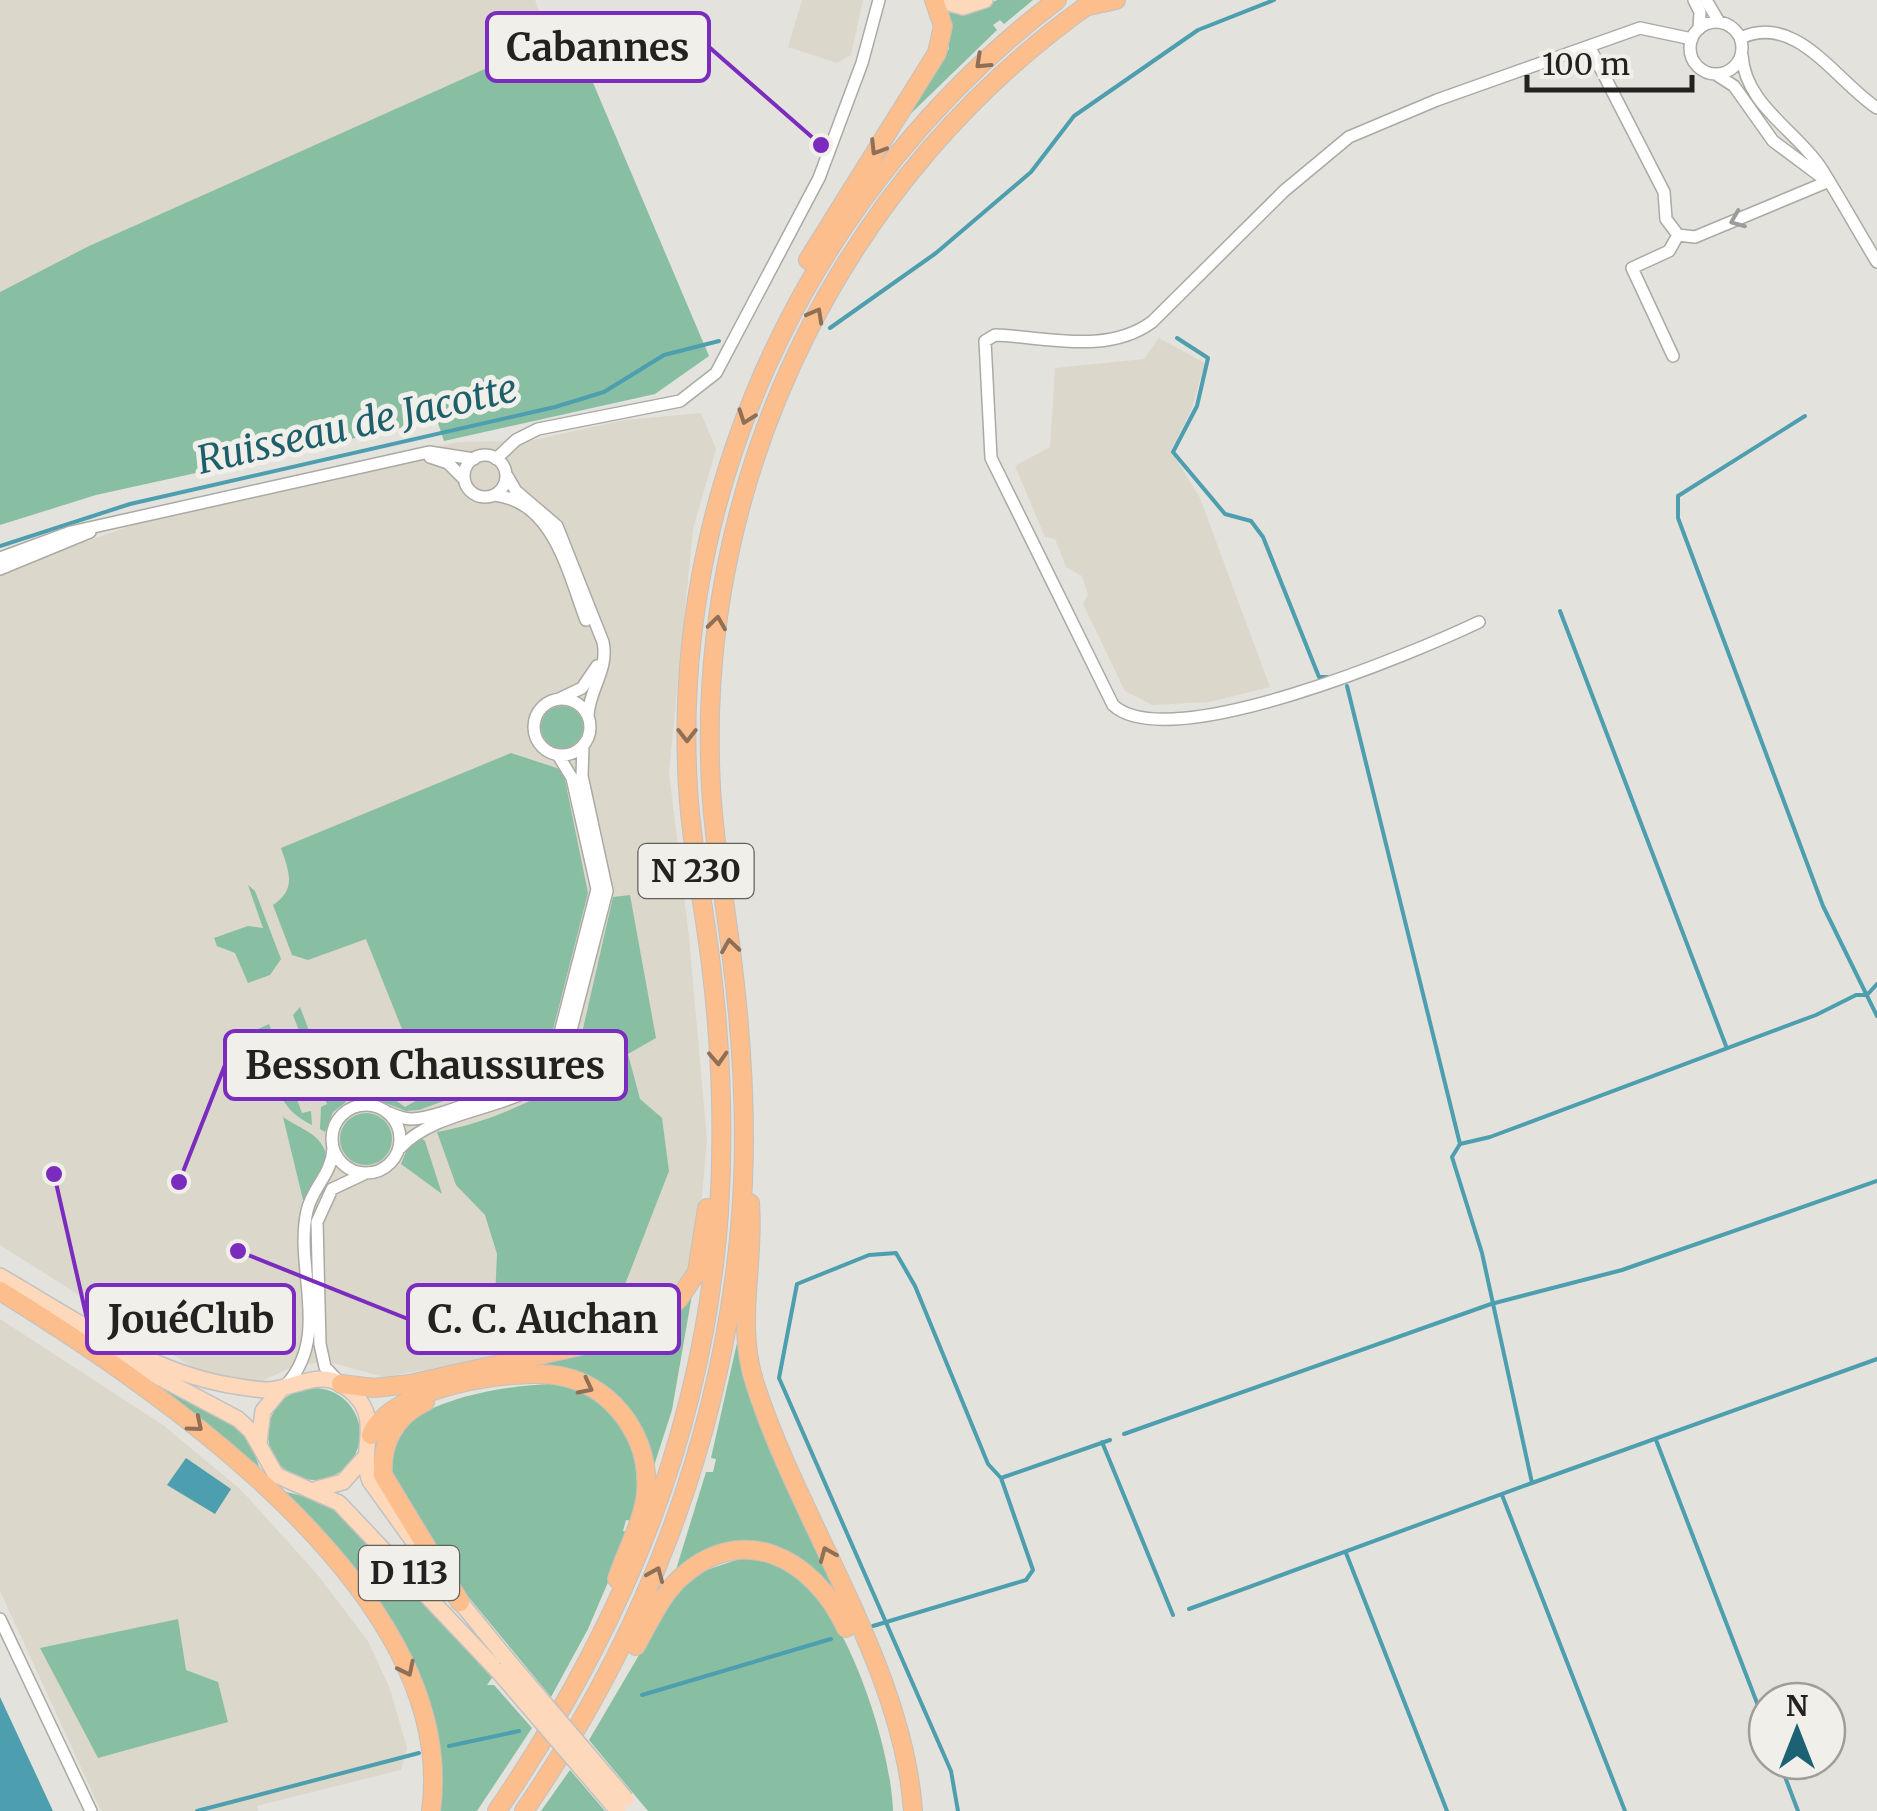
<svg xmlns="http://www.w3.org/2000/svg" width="1877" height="1811" font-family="Merriweather,serif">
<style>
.built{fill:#dcd7cb}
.green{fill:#88bea2}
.water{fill:#4d9eae}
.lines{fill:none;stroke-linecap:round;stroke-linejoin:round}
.stream{stroke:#4d9eae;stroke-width:4}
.minor-casing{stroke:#aba9a4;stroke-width:14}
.major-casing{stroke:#c1c1c1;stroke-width:18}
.highway-casing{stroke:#c1c1c1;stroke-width:20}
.minor{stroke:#fff;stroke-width:11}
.major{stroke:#fdd8ba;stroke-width:15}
.highway{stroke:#fbbe8c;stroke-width:18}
.major-bridge-casing{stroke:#c1c1c1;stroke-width:18;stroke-linecap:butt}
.major-bridge{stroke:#fdd8ba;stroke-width:15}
.oneway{stroke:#8f7056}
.oneway2{stroke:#9c9c9b}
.labels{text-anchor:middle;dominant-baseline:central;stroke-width:10;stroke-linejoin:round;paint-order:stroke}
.shield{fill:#f1efea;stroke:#61605d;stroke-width:2.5}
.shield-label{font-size:32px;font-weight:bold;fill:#232220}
.water-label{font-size:38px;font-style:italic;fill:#1d5f6b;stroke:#f1efea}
.leader{fill:none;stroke:#7b2cbf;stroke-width:4}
.callout-dot{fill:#7b2cbf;stroke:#f1efea;stroke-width:4}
.callout{fill:#f1efea;stroke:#7b2cbf;stroke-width:4}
.callout-label{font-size:38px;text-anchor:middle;font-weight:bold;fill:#232220}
</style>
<rect width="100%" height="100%" fill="#e4e2dd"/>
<path class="built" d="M0,0H535L550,40L89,246L0,292Z
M802,0H863L851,55L837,63L788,47Z
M1159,338L1205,363L1191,411L1171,450L1200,498L1270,687L1210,702L1152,705L1125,691L1083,604L1088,595L1082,576L1066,567L1055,539L1045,537L1015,466L1050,447L1055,368L1144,359Z
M701,413L716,449L693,529L669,772L689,937L707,1140L696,1261L674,1299L623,1325L488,1359L384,1377L329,1362L297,1365L257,1383L194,1368L0,1245V572L127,527L283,479L459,442L529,441L625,420Z
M0,1319L163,1425L241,1490L317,1574L368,1641L390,1689L407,1748L401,1770L257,1806L258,1811H101L0,1591Z"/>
<path class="green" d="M997,0H1033L1004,24L1000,20L993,25L997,30L896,128L949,49L945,13H969Z
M574,38L709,356L655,394L444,441L437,420L96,495L0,525V292L89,246L550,40Z
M541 727a21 21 0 1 1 42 0a21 21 0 1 1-42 0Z
M511,753L563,770L588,893L546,1057L531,1069L419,1110L406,1111L352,1090L331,1056L341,1043L343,1049L335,1053L347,1083L356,1081L359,1090L383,1091L405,1107L428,1094L366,939L308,960L292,955L273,905C297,889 289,872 281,848Z
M248,885L255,891L281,959L270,975L248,983L235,953L217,946L214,938L248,926L263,928Z
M630,895L656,1038L628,1054L640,1099L662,1118L669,1171L624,1287L545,1284L495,1298L497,1254L485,1215L456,1185L437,1132C485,1123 530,1104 572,1077L613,897Z
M300,1007L326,1075L346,1102L333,1112L325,1132L320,1129L321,1107L327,1104L293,1015Z
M269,1024L302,1113L311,1111L312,1125C263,1103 285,1057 231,1042Z
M340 1139a26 26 0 1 1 52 0a26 26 0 1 1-52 0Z
M283,1117C305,1132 323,1133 328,1162L304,1204Z
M421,1138L425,1141L442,1194L401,1164L410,1142Z
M693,1289L672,1410L652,1472C618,1416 607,1364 532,1365L610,1345Z
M739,1334L850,1623C834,1591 808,1547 766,1547C743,1547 699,1566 675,1573L706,1472H713L716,1459L711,1458Z
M150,1381L234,1422L249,1437L260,1469L286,1492L328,1502L377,1549L492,1678L487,1685H494L532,1728L477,1811H438C449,1674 373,1598 282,1510C238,1467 194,1424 150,1381Z
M549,1384C619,1392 650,1457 632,1521L626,1520L623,1531L629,1533L588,1629L551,1697L466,1594L387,1479L397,1429C439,1397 496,1387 549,1384Z
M268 1434a46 46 0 1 1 92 0a46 46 0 1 1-92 0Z
M742,1558C766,1560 789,1565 806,1582C851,1628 891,1747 893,1811H648L589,1740L675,1594L698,1573Z
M178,1619L186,1670L218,1682L228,1722L98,1758L40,1648Z
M570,1770L605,1811H541Z"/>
<path class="water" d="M186,1458L231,1489L215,1514L167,1485Z
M0,1697L53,1811H0Z"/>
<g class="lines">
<path class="stream" d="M830,328L936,253L1031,172L1074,116L1198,30L1274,0
M1177,338L1208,358L1197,406L1173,452L1225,514L1251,521L1263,537L1319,677H1327
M1805,416L1678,496V518L1823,906L1877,1016
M0,546L130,504L555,407L604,392L664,355L719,341
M1560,611L1726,1046
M1460,1144L1490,1137L1816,1015L1856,995H1867L1877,984
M1124,1434L1491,1304L1622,1270L1877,1181
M1656,1440L1767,1729
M1102,1442L1173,1615
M1532,1483L1877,1359
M1502,1495L1625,1811
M1346,1553L1447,1811
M1189,1609L1532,1483L1482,1253L1452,1157L1460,1144L1347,686
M873,1626L1026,1580L1033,1570L1001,1478L1110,1440
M642,1695L831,1639
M449,1746L519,1731
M1779,1761L1798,1811
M197,1811L419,1753
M958,1811L951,1771L779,1378L797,1284L869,1255L896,1253L915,1286L988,1464L1001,1478"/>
<defs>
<path id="minor" d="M1694,0L1700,12L1699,29
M1706,0L1719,22
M1690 48a26 26 0 1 1 52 0a26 26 0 1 1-52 0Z
M1741,38C1796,12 1836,81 1877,108
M1589,46L1664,192L1666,219L1678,235L1695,237L1827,182
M1742,55C1745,105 1796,130 1821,168C1840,198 1858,231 1877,262
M1717,75L1734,86L1773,141L1820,176
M1673,356L1632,268L1669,251L1678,235
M464 476a21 21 0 1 1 42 0a21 21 0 1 1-42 0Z
M430,457L448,463L464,479
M496,459L516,440L538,429L680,401L716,373L819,178L862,63L879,0
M506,474L516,491L557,526L603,642C609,670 589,689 588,716
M494,495C554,501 568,573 586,620
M0,558L71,532L429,452L474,459
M0,569L90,532
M1479,622C1416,652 1168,757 1113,705L991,458L985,341L995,335C1047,337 1107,355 1152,322L1284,191L1349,137L1437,100L1640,28L1692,39
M534 727a28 28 0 1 1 56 0a28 28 0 1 1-56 0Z
M559,699L582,688L597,666
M332 1139a34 34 0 1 1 68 0a34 34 0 1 1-68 0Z
M389,1113C397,1116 403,1119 412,1119C441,1118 534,1080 553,1060L597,889L572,778L558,755
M400,1148C441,1104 528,1111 562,1065L607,891L582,776L583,746
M338,1381L325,1367L320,1344L317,1222L332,1189L364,1174
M287,1384C331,1334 294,1268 307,1211C312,1187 332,1175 333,1148
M0,1619L91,1811"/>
<path id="major" d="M938,0L963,7L985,0
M0,1276C71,1317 147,1371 229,1385C242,1387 255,1390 268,1390C300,1388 324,1364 354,1394C382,1421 358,1451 370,1481L429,1563
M87,1339L238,1419L251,1431L276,1475L339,1503L498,1671
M259,1442L263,1411L282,1388
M317,1489L343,1482L366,1456
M453,1593L506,1658"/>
<path id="highway" d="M1084,7L1116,0
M808,260L937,53L943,26L934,0
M750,1203C755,1265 735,1323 755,1384C799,1521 903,1666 913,1811
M0,1291C160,1390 461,1593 431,1811
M341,1384L374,1388L410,1384L612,1339L656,1319L679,1299L697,1272L707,1208
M425,1402C395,1416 381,1443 383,1475L460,1602
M371,1435C390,1387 518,1366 565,1377C616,1389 651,1441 646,1493C643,1522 626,1551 617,1579
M636,1646C648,1624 660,1598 678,1580C741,1519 814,1558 846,1628
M497,1811C621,1629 703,1436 719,1213C724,1131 721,1046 711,965C703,899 689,834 687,767C676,468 821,180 1057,0
M524,1811C644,1637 721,1440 740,1228C748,1140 743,1047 732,959C724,893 711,828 710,761C702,462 849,171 1095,0"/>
</defs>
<use href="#minor" class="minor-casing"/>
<use href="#major" class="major-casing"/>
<use href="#highway" class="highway-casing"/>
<use href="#minor" class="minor"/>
<use href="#major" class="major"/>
<use href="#highway" class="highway"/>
<defs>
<path id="major-bridge" d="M506,1658L626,1799
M498,1671L618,1811"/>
</defs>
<use href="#major-bridge" class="major-bridge-casing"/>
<use href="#major-bridge" class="major-bridge"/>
</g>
<defs><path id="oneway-chevron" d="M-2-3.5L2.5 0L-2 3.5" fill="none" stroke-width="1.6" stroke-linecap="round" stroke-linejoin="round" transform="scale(2.5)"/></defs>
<g class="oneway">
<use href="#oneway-chevron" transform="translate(982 62) rotate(137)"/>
<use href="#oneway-chevron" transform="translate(877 148) rotate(122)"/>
<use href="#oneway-chevron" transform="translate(816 315) rotate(-61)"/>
<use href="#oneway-chevron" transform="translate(746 417) rotate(110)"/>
<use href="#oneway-chevron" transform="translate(717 623) rotate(-82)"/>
<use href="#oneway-chevron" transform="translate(687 735) rotate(90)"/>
<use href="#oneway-chevron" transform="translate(730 946) rotate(-98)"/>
<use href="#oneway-chevron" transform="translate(718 1058) rotate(87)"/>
<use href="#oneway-chevron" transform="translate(586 1387) rotate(27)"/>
<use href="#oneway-chevron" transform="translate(196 1425) rotate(40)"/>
<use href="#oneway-chevron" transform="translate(827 1554) rotate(-113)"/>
<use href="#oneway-chevron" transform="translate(656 1574) rotate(-67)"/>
<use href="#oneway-chevron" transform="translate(407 1669) rotate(64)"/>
</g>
<use class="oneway2" href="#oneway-chevron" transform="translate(1737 220) rotate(158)"/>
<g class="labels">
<g class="shield">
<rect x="638.5" y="844" width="115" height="54" rx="8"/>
<rect x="359" y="1546" width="100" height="54" rx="8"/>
</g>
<g class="shield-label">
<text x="696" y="871">N 230</text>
<text x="409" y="1573">D 113</text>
</g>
<g class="water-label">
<text transform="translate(357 424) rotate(-13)">Ruisseau de Jacotte</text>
</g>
</g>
<path class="leader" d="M821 145L709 47M179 1182L225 1065M54 1174L87 1319M238 1251L408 1319"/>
<g class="callout-dot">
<circle cx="821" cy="145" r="10"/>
<circle cx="179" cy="1182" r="10"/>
<circle cx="54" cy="1174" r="10"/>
<circle cx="238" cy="1251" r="10"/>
</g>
<g class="callout">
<rect x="487" y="13" width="222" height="68" rx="10"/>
<rect x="225" y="1031" width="401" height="68" rx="10"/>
<rect x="87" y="1285" width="207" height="68" rx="10"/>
<rect x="408" y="1285" width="271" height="68" rx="10"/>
</g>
<g class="callout-label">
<text x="598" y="61">Cabannes</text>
<text x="425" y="1079">Besson Chaussures</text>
<text x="191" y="1333">JouéClub</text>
<text x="543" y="1333">C. C. Auchan</text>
</g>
<g transform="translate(1797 1731)"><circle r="48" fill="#f1efea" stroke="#9f9d99" stroke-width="2.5"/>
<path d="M0-8L18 38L0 25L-18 38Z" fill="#1d6174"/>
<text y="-15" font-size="28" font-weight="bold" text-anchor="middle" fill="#232220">N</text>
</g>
<path d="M1527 75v15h165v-15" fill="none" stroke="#232220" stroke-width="5"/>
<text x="1542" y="75" font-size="30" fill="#232220" stroke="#f1efea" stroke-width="8" paint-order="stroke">100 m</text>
</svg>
